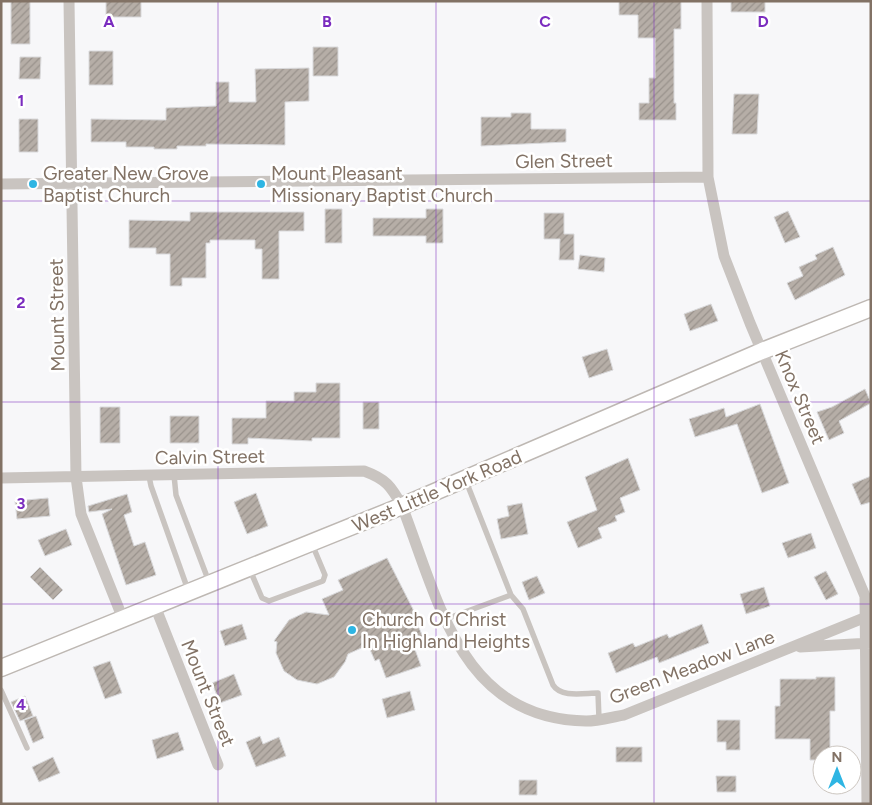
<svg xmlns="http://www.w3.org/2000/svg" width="872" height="805" font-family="Figtree,sans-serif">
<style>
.building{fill:url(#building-hatch);stroke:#d9d9db}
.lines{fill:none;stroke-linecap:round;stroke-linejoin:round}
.secondary-casing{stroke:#beb8b3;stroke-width:19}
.lane{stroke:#c9c4c0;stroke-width:5.5}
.street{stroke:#c9c4c0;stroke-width:11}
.secondary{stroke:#fff;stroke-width:16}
.grid{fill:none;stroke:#7b2cbf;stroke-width:1;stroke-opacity:0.55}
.poi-dot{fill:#2eb5e3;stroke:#fff;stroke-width:2}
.labels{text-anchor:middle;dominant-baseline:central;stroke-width:5;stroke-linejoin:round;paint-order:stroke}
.street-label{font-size:19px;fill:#827265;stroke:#fff}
.poi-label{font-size:19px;fill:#827265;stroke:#fff;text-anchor:start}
.grid-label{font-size:16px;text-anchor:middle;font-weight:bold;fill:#7b2cbf;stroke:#fff;stroke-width:5;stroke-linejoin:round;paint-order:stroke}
</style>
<defs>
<pattern id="building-hatch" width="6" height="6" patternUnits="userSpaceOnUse" patternTransform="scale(1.25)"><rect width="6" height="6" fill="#b6aea7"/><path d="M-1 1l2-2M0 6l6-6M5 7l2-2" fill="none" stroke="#99928c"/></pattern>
</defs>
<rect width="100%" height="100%" fill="#f7f7f9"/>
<path class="building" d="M11,1H30V44H11Z
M106,1H141V17H106Z
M619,1H681V29H674V103H676V120H639V103H649V78H655V38H638V15H619Z
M731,1H765V12H731Z
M313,47H338V76H313Z
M89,51H113V85H89Z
M20,57H41L40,79H19Z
M309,68V101L285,102V145L206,144V146H177V149H154V147H126V142H91V119L166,120V108L216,106V82H229V102H256L255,69Z
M734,94H759L757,134H732Z
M511,113H531V129H566V142L481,146V117H511Z
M19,119H38V152H19Z
M325,209H342V243H325Z
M426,209H443V243H426V236H373V218H426Z
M788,211L800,237L785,243L774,217Z
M190,212H304V231H279V279H262V249H255V240H210V243H206V278H182V286H170V254H156V248H129V220L190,221Z
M544,213H564V234H574V260H559L560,239H544Z
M833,247L845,275L795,300L787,283L803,276L799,267L817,259L815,255Z
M580,255L605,258L604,272L578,269Z
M711,304L718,321L690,331L684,314Z
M607,349L613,370L589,378L582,357Z
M316,383H340V438H312V441L248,438V444H232V418H266V401H294V392H316Z
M865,389L871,403L839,421L844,433L829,440L817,412L832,407Z
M363,402H379V429H363Z
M760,404L789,483L762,493L737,424L695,437L689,419L724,408L726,417Z
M100,407H120V443H100Z
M170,416H199V443H170Z
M628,458L640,490L620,498L625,512L615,516L617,521L598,528L602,538L578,548L567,522L597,510L585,477Z
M871,476V502L861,505L852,484Z
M256,493L268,526L247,534L234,502Z
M127,494L132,512L124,515L134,546L145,542L156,575L126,585L102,514L112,509L89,512L88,506Z
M48,498L50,516L17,519L15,501Z
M522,503L528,534L501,539L497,519L509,516L507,506Z
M66,529L72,545L45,556L38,540Z
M811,533L816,548L788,558L782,543Z
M387,558L421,625L418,626L424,639L413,644L421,666L386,678L379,659L375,661L368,645L348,654L345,662L334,677L317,684L297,680L284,671L276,653L277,642L274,641L289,620L306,612L329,615L322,599L343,590L338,580Z
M40,567L63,590L53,600L30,577Z
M826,571L838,594L826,600L814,577Z
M537,576L545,593L529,600L522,582Z
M764,587L770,606L746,614L740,594Z
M242,624L247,639L225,646L220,631Z
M702,624L709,643L659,663L657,657L616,673L608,653L633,643L635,647L667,634L669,638Z
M110,661L122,693L105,699L93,667Z
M234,674L242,695L220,703L212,683Z
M816,677H835V711H830V755H822V760H810V739H775V706H780V679H816Z
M410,691L415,710L387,718L382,699Z
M25,696L33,716L20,721L11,702Z
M36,716L44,738L33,743L24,720Z
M717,720H740V750H726V742H717Z
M178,732L184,750L157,759L152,740Z
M260,736L263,744L279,737L286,756L256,767L246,742Z
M616,747H642V762H616Z
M53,757L60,773L39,782L32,767Z
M716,776H736V792H717Z
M519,780H537V795H519Z"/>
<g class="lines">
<defs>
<path id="secondary" d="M1,668L402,506L762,351L871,308"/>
</defs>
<use href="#secondary" class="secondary-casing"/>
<path class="lane" d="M174,475L176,495L209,582
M149,476L151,486L188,590
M466,481L511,595L523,609L553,685C561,698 584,693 598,693L599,719
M250,570L262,598L269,601L323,581L325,575L312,544
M446,619L511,595
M1,690L27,748"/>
<path class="street" d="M69,1L76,477L81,514L123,619
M707,1L708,177L724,256L750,323L865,596L867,804
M1,184L708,177
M1,478L364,471C386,479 391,486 402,506C439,602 461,719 586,721C599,721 612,717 624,715L871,615
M155,606L218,765
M800,647L871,643"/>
<use href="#secondary" class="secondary"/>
</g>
<path class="grid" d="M218,1V804M436,1V804M654,1V804M1,201H871M1,402H871M1,604H871"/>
<g class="poi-dot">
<circle cx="33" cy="184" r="5"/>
<circle cx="261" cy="184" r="5"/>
<circle cx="352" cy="630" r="5"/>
</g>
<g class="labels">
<g class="street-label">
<text transform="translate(564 161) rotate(-1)">Glen Street</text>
<text transform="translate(57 315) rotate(-91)">Mount Street</text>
<text transform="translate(800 397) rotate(67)">Knox Street</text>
<text transform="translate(210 457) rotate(-1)">Calvin Street</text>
<text transform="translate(437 491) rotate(-23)">West Little York Road</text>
<text transform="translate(692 667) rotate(-21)">Green Meadow Lane</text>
<text transform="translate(208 693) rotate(68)">Mount Street</text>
</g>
<g class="poi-label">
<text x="43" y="173">Greater New Grove<tspan x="43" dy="22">Baptist Church</tspan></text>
<text x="271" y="173">Mount Pleasant<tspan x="271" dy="22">Missionary Baptist Church</tspan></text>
<text x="362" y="619">Church Of Christ<tspan x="362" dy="22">In Highland Heights</tspan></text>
</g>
</g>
<g class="grid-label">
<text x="109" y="27">A</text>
<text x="327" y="27">B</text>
<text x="545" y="27">C</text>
<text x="763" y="27">D</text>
<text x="21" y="106">1</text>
<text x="21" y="308">2</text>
<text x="21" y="509">3</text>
<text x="21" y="710">4</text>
</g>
<rect width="872" height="805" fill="none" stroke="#827265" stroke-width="5"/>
<g transform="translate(837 770)"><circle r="24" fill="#ffffff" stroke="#cdc7c1"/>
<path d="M0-4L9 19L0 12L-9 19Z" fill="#2eb5e3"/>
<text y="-8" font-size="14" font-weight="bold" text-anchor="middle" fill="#827265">N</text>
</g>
</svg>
